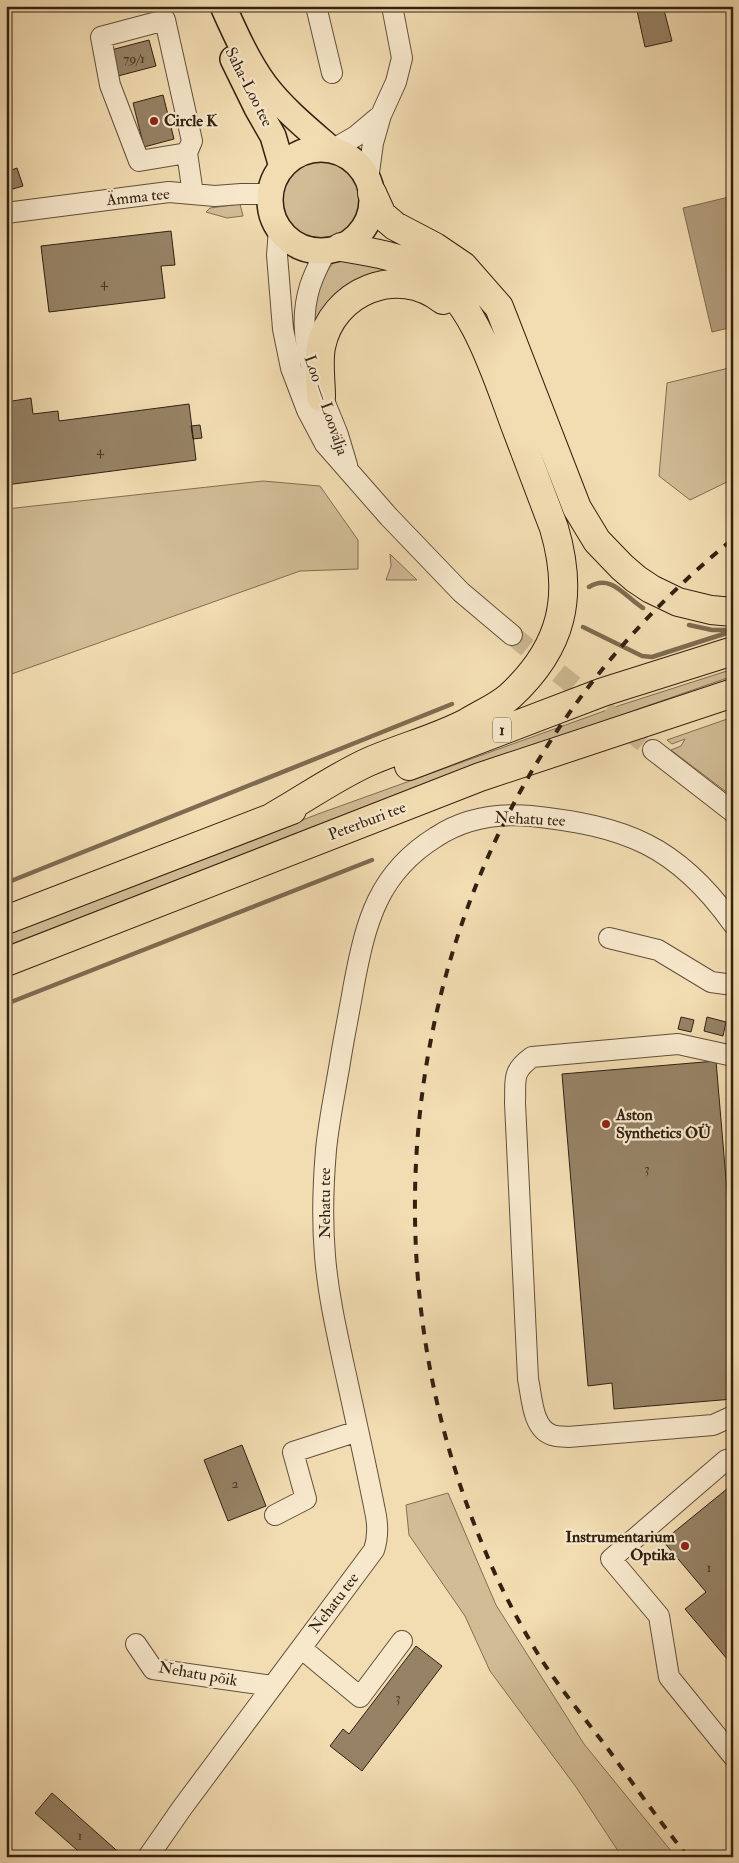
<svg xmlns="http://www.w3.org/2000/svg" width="739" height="1863" font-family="'IM FELL Double Pica',serif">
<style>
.green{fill:#d1bc96;stroke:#826e54}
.water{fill:#b19c7b;stroke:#7e6b51}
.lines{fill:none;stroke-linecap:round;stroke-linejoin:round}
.stream{stroke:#7e6b51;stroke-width:4.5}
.building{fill:#968265;stroke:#322112}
.minor-tunnel{stroke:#ccb791;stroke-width:20;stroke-dasharray:20 10;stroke-linecap:butt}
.minor-casing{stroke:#62503a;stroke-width:22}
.major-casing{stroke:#322112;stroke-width:28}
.highway-casing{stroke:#322112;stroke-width:30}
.minor{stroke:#f7e8cc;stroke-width:20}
.major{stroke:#f2dcb1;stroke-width:25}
.highway{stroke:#f2dcb1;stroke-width:28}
.rail{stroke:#322112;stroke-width:4;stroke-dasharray:9 9;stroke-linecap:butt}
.poi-dot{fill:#8f2418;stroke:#f7e8cc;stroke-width:2}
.labels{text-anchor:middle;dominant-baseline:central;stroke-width:4.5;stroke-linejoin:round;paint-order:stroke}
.number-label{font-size:14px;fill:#4b3927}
.shield{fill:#f7e8cc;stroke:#6d5d4a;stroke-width:1}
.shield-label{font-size:15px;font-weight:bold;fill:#322112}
.street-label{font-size:16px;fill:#322112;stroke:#f7e8cc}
.poi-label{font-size:16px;font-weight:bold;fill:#322112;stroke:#f7e8cc;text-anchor:start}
</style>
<rect width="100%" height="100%" fill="#f2dcb1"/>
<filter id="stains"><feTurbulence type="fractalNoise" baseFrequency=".004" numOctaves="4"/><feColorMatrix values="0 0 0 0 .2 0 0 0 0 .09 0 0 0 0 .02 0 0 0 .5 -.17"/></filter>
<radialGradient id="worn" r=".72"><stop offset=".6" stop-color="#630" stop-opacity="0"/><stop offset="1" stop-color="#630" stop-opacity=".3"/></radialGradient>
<path class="green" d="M278 200a43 43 0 1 1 86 0a43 43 0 1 1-86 0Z
M240,204L243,216L227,218L206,212L210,208Z
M347,259L399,270L313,333C316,304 315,282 336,260Z
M733,367V479L690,500L659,476L667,383Z
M263,481L320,486L358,540V569L300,571L6,676V509Z
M390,554L417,580H386L391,566Z
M733,669V676C488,760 247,853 6,946V935L318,814L621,705Z
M733,717V797L671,750L681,746L685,739L672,744L667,740Z
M448,1493L496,1605L584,1744L676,1857H622L576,1787L490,1671L465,1616L409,1535L406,1505Z"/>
<path class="water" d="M733,196V327L712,332L683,208Z"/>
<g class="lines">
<path class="stream" d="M589,587C611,573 625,597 643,608
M689,625L712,630H729
M583,627L642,656L652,657L733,631
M6,883L452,704
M6,1004L372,860"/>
</g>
<path class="building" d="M636,6H663L672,41L645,47Z
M149,40L156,66L118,76L111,50Z
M163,95L174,139L144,147L133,103Z
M17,168L23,186L6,191V172Z
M171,231L175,265L161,266L165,298L49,312L41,246Z
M31,398L33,414L58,411L59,421L189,404L196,460L6,485V402Z
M200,425L202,438L193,439L191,426Z
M681,1017L694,1020L691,1032L678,1029Z
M707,1017L726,1022L723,1036L704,1031Z
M716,1061L733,1262V1399L614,1409L612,1383L588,1386L562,1074Z
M242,1445L266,1506L228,1521L204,1460Z
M733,1484V1666L685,1609L706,1592L663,1541Z
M416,1646L442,1666L362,1771L330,1746L343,1729L349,1734Z
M52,1793L124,1857H85L35,1813Z"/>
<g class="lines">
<path class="minor-tunnel" d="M512,635L653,750"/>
<defs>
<path id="minor" d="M316,6L332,73
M332,150L356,136L381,115
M187,153L139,161L110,85L101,37L165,20L192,141L187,153L193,194
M368,180L373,143L381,115L396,82L402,58L392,6
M6,213L169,192L215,196L241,194H270
M279,229L277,255L283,329L291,368L307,410L325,444L389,517L461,592L512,635
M326,251C320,262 314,274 310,286C293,341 319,386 338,435C341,445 344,455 347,465
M653,750L733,812
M609,938L658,950L711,982L733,985
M733,1056L678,1044L532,1057C511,1072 516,1080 515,1103L528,1379C532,1397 532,1428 552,1435C557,1437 563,1436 568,1437L713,1425L733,1416
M733,1458L726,1460L611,1559L659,1616L669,1677L733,1756
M275,1515L306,1499L293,1452L358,1431
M136,1644L153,1669L272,1686
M301,1648L360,1697L402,1641
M148,1857L182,1808L374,1550C378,1538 378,1528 376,1516C366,1465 355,1416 344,1366C336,1329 328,1293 325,1256C322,1221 323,1185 326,1150C329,1119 336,1088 341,1056C345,1032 350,1008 354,984C366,921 378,873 436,837C465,818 496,813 531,816C625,826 677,845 733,924"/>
<path id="major" d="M223,6C235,33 248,62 265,85C284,110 309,130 332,150
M233,59L257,108L273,136L282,167
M270 200a51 51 0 1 1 102 0a51 51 0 1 1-102 0Z"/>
<path id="highway" d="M372,193L382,215L395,226L435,247L463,266L499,307L577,508L597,541L622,567L636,579L651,589L678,602L711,610L733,612
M321,397C321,381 318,363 321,347C332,291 398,264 443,300
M409,766L603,692L733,651
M274,816C304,799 334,778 366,763C399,748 436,739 468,722C481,714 499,706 510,696C563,647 574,596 554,528C541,494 528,459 515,425C497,377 473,295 425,270C399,256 370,252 341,247
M6,920L292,810
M6,962L480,777L733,693"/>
</defs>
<use href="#minor" class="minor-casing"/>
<use href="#major" class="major-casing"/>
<use href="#highway" class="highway-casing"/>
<use href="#minor" class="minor"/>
<use href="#major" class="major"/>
<use href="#highway" class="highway"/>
<path class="rail" d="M688,1857C660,1822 634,1785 608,1749C586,1720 561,1690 541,1659C520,1625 501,1589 486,1553C358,1255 404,902 615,654C651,612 690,574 733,539"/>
</g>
<g class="poi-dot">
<circle cx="154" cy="121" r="5"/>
<circle cx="606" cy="1124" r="5"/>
<circle cx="685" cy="1546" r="5"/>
</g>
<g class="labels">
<g class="number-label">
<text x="134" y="58">79/1</text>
<text x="104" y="282">4</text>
<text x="100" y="450">4</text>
<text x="647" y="1168">3</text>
<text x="235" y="1483">2</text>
<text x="709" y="1567">1</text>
<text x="398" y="1697">3</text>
<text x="80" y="1835">1</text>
</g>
<rect class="shield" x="493" y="717.5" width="18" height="25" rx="4"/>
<g class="shield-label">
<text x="502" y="730">1</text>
</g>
<g class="street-label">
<text transform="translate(249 87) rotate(63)">Saha-Loo tee</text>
<text transform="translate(138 197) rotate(-6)">Ämma tee</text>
<text transform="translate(326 405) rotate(71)">Loo — Loovälja</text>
<text transform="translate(530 819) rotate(3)">Nehatu tee</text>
<text transform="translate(367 821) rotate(-21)">Peterburi tee</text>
<text transform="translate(325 1203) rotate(-90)">Nehatu tee</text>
<text transform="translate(334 1603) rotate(-53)">Nehatu tee</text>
<text transform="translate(198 1674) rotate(10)">Nehatu põik</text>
</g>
<g class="poi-label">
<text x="164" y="121">Circle K</text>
<text x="616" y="1115">Aston<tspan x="616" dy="18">Synthetics OÜ</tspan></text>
<text x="675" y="1537" text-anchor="end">Instrumentarium<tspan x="675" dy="18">Optika</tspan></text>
</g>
</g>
<rect width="739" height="1863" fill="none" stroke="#f2dcb1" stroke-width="25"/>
<rect x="8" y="8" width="724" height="1848" fill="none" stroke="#322112" stroke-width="2.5"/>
<rect x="12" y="12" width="714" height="1838" fill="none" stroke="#322112"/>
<rect width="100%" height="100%" filter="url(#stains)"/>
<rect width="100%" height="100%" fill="url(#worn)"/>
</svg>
